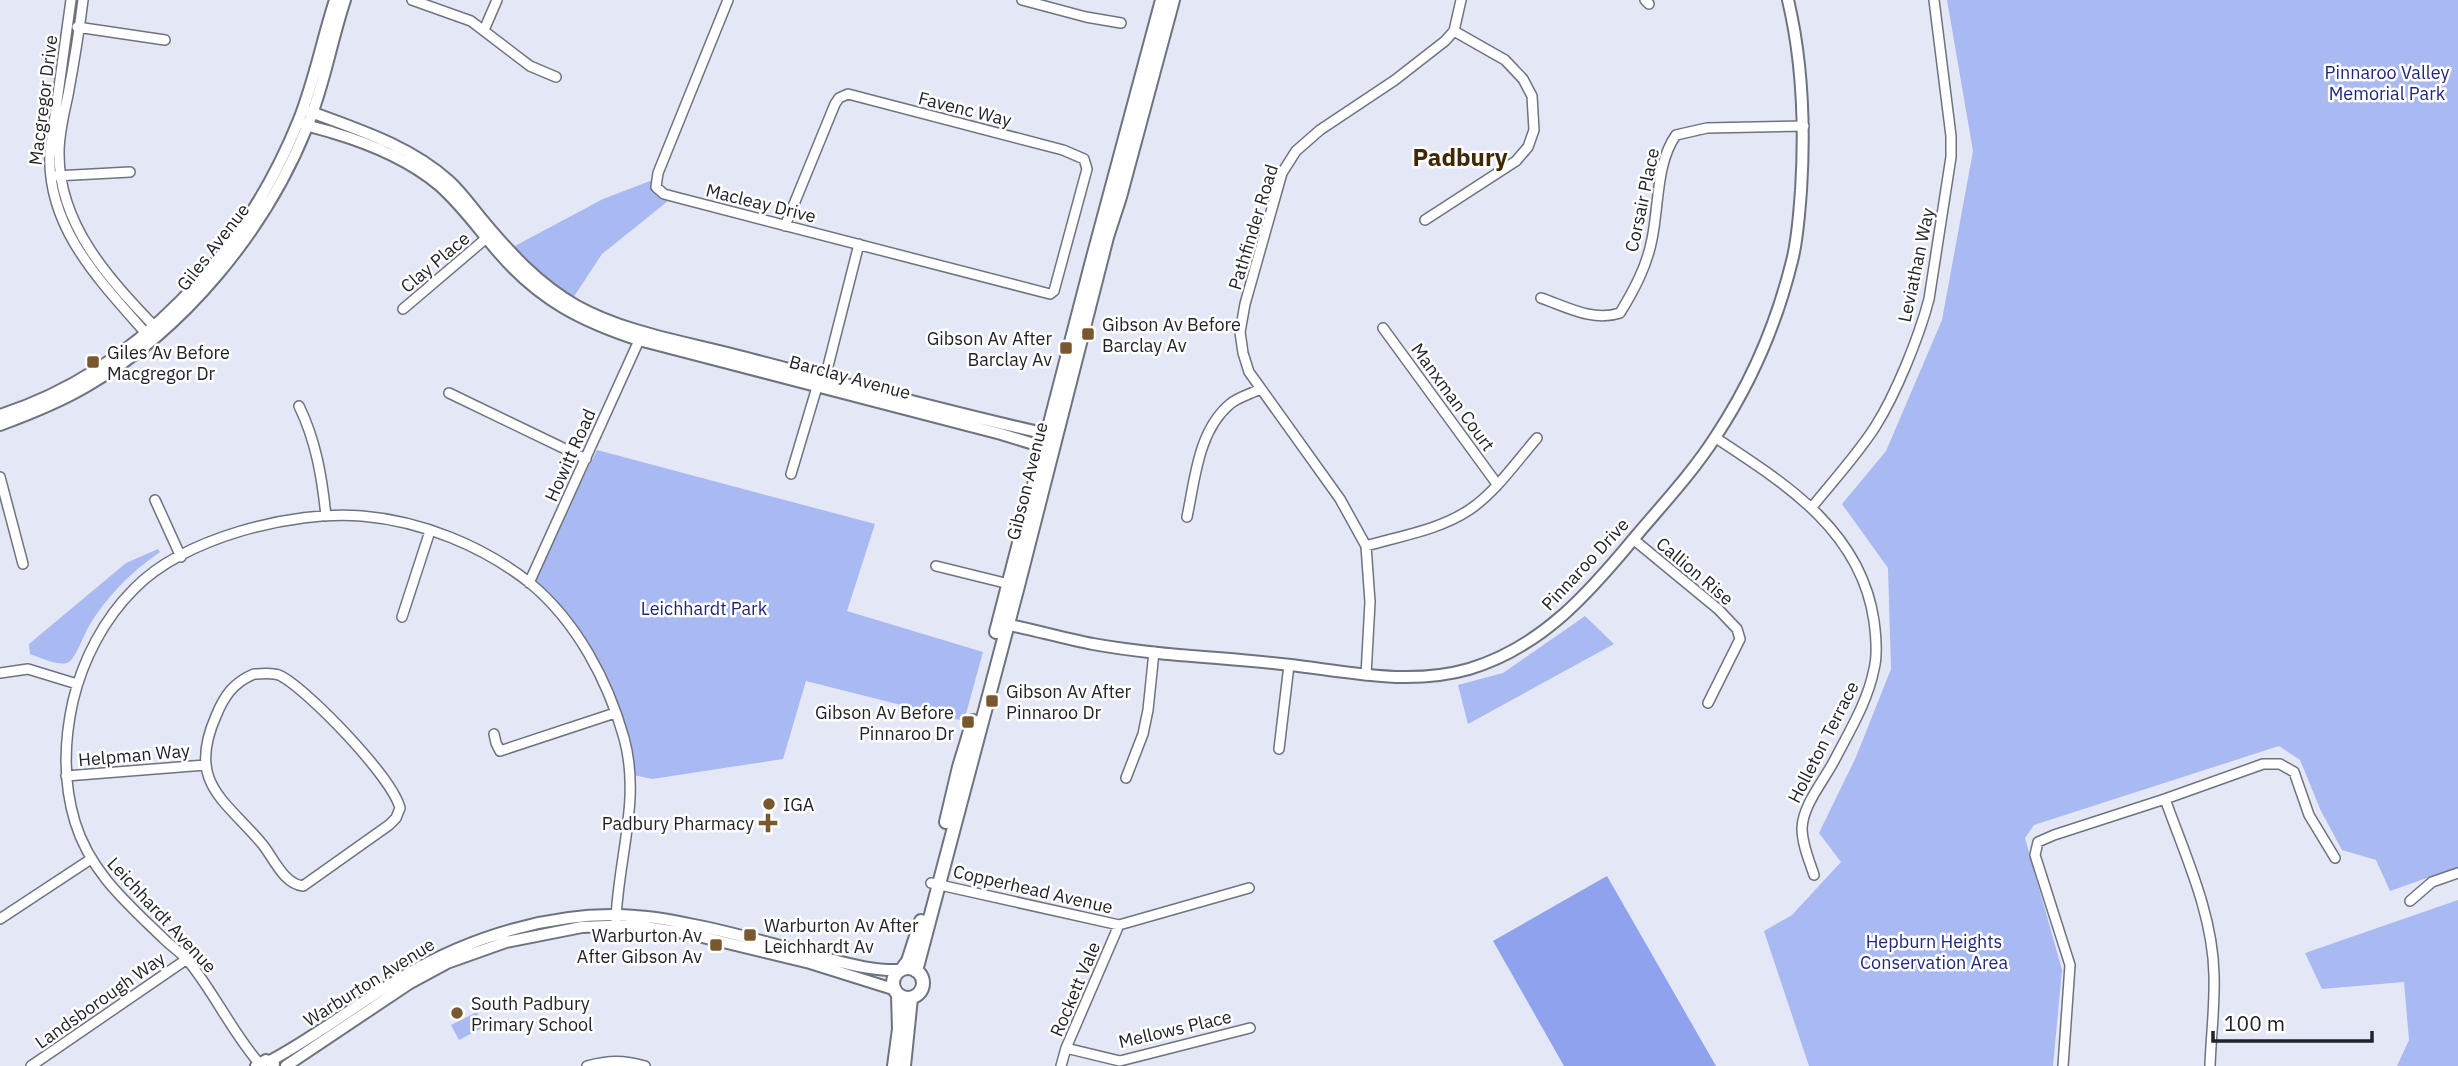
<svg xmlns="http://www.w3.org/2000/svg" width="2458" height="1066" font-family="'IBM Plex Sans',sans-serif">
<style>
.green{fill:#a9b9f2}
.water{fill:#8ea2ee}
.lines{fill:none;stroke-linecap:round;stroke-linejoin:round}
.minor-casing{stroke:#6f737e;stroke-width:12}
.tertiary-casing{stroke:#6f737e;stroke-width:14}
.secondary-casing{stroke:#6f737e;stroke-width:16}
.minor{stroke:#fff;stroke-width:9}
.tertiary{stroke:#fff;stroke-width:10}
.secondary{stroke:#fff;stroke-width:12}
.poi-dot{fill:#79582f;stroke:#fff;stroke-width:2.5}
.labels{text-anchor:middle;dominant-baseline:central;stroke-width:5;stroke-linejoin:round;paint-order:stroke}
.park-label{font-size:18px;fill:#1f267c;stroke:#fff}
.street-label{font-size:18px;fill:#212327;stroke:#fff}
.poi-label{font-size:18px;fill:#212327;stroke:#fff;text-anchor:start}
.district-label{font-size:24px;font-weight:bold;fill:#412805;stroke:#fff}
</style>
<rect width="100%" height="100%" fill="#e4e8f6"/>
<path class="green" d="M1947,0H2458V867L2390,891L2376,860L2342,850L2321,811L2300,760L2279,746L2034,825L2025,838L2062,970L2053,1066H1809L1764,931L1792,915L1841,862L1819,833L1856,757L1891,669L1888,568L1842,504L1886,451L1942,320L1973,151Z
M650,181L673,197L602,254L571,301L513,247L603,199Z
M597,450L875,524L847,611L983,652L964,721L806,681L783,759L652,779L629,774L625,740L606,691L578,639L529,583Z
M158,549L160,552C131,572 107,596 89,626C84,634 75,661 67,663C57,666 39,657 30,654L29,644L126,563Z
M1585,616L1614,644L1468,724L1458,685L1503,673Z
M2458,900V1066H2397L2409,1040L2404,982L2322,989L2305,953Z
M477,1012L484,1027L459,1040L451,1025Z"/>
<path class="water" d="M1607,876L1716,1066H1564L1493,941Z"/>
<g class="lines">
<defs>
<path id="minor" d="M71,0L50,152C46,229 103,284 150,338
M83,0C79,32 74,63 68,95C64,114 59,133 59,152C58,225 110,280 157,329
M412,0L471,21L530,66L556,77
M728,0L658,173L656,187L664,194L679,198C802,230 926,262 1050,294L1054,291L1087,169L1084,159L1063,150L848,94L839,98L835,104L785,226
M1022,0L1086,17L1121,23
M1645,0L1649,4
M77,27L165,40
M484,30L497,0
M55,176L130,172
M1425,220L1516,161L1528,147L1534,130L1532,96L1523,79L1505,60L1454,31
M1541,298C1567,307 1593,322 1620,313C1634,290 1647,266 1652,239C1659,206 1656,163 1676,135L1707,128L1804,126
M403,309L490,235
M1383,328L1497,484
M449,393L586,459
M299,406C316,441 322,477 326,516
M1716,438C1786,484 1861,531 1874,621C1876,636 1878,654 1874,669C1868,701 1849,732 1834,761C1823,782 1803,805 1802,828C1802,844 1809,860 1814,875
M791,474L817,387L825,378L859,244
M0,477L23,564
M155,500L181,557
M1812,507C1833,481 1857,455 1875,427C1896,394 1919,337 1929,299L1951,157V136L1934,0
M1187,517C1195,479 1198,431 1230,404C1238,397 1251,394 1260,389
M1633,539L1718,609L1737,629L1740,639L1708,703
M1366,546C1400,536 1439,530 1469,510C1496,492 1516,462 1537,438
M936,566L1013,585
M529,583L641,336
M402,617L430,531
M0,673L28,669L77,684
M254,674C263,674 273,672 281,676C309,691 392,777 400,808L396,818L389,825L303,886C284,884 274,859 263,845C226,800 186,784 216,716C224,696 234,682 254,674Z
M1366,675L1370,602L1366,546L1340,499L1249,372L1243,353L1240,332L1245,304L1282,173L1296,151L1320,130L1395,80L1445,41L1454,31L1461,0
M494,734L496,743L500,751L615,713
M1279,749L1289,665
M66,776L205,765
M1126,778L1143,734L1148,710L1154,652
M2165,799C2185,855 2213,914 2214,975C2215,1005 2211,1036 2210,1066
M931,883L1119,925L1249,888
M2410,901L2432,882L2458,873
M0,919L91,859
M1066,1048L1120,1061L1250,1028
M259,1063C232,1032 215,994 189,962C182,953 172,947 164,939C128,904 90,872 75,822C63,782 64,741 73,701C83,659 104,619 134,589C183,538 293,510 362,516C422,521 483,546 530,583C577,622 608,681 624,738C641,799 618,859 616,920
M31,1066L187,959
M587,1066C609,1060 624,1060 645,1066
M1061,1066L1066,1048L1119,925
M2063,1066L2070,965L2035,855L2038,842L2054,835L2165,799L2263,764H2280L2294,772L2309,815L2335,858"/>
<path id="tertiary" d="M303,109C353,128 408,144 449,181C461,192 470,205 480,217C508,251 538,284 577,306C626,333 686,342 739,356C843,383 947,412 1052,435
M298,122C310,127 322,129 334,133C371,144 409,160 439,185C462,205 480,231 500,254C540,300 581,321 639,340L1001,434L1050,449
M0,415C137,371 245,253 298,122C314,83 322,40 335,0
M0,425C30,414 60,402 87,386C184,330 266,230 307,127C324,87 331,42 345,0
M1000,623C1031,629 1062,638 1093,644C1158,656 1225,657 1291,665C1349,672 1410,686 1469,669C1542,647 1589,593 1636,536C1663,504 1693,472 1716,436C1751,383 1777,322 1792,261C1798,238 1799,214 1801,191C1805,127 1803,63 1788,0
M270,1061C317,1036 358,1003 404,976C472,936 556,910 636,916C655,917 675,921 694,925C735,933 776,945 817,956C845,963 871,971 900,970
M256,1066L266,1060L274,1064
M286,1066L410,983L447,963L506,942L582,927L633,925L690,934L810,963L893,989"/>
<path id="secondary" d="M996,632L1092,261L1162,0
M946,822L959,767L973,721
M893 983a15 15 0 1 1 30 0a15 15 0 1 1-30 0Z
M902,969L908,961L921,921
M916,971L1018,586L1107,237L1120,197L1173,0
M894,1066L899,1029L898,995
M904,1066L911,998"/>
</defs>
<use href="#minor" class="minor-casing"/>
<use href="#tertiary" class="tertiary-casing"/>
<use href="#secondary" class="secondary-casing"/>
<use href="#minor" class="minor"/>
<use href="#tertiary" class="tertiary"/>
<use href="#secondary" class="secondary"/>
</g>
<g class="poi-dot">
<rect x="1081" y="327" width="14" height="14" rx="3.5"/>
<rect x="1059" y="341" width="14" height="14" rx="3.5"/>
<rect x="86" y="355" width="14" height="14" rx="3.5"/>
<rect x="985" y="694" width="14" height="14" rx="3.5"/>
<rect x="961" y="715" width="14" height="14" rx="3.5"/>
<circle cx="769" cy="804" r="7"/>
<path d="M764.5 812.5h7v7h7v7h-7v7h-7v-7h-7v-7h7z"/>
<rect x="743" y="928" width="14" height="14" rx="3.5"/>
<rect x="709" y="938" width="14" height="14" rx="3.5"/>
<circle cx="457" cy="1013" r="7"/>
</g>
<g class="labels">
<g class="park-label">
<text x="2387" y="72">Pinnaroo Valley<tspan x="2387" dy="21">Memorial Park</tspan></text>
<text x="704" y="608">Leichhardt Park</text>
<text x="1934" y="941">Hepburn Heights<tspan x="1934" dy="21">Conservation Area</tspan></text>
</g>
<g class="street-label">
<text transform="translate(43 100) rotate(-83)">Macgregor Drive</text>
<text transform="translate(965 109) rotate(14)">Favenc Way</text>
<text transform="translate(1642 200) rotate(-78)">Corsair Place</text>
<text transform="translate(761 203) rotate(14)">Macleay Drive</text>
<text transform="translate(1253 227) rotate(-73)">Pathfinder Road</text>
<text transform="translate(213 247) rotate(-52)">Giles Avenue</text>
<text transform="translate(435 262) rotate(-40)">Clay Place</text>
<text transform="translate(1916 265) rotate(-78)">Leviathan Way</text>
<text transform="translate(850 377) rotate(15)">Barclay Avenue</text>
<text transform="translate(1453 397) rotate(54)">Manxman Court</text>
<text transform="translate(570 455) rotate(-66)">Howitt Road</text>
<text transform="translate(1027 481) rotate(-76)">Gibson Avenue</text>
<text transform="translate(1585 564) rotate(-47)">Pinnaroo Drive</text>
<text transform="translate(1695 571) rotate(40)">Callion Rise</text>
<text transform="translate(1823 742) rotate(-63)">Holleton Terrace</text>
<text transform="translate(134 755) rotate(-5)">Helpman Way</text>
<text transform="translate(1033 889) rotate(13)">Copperhead Avenue</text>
<text transform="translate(162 915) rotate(47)">Leichhardt Avenue</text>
<text transform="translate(369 982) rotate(-32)">Warburton Avenue</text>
<text transform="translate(1075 989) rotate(-67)">Rockett Vale</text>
<text transform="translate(100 1000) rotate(-35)">Landsborough Way</text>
<text transform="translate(1175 1029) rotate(-13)">Mellows Place</text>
</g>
<g class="poi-label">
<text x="1102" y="324">Gibson Av Before<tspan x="1102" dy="21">Barclay Av</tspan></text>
<text x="1052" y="338" text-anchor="end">Gibson Av After<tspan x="1052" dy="21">Barclay Av</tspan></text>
<text x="107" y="352">Giles Av Before<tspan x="107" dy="21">Macgregor Dr</tspan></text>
<text x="1006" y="691">Gibson Av After<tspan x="1006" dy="21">Pinnaroo Dr</tspan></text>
<text x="954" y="712" text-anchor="end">Gibson Av Before<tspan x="954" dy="21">Pinnaroo Dr</tspan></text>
<text x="783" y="804">IGA</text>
<text x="754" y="823" text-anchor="end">Padbury Pharmacy</text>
<text x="764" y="925">Warburton Av After<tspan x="764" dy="21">Leichhardt Av</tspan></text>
<text x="702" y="935" text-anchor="end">Warburton Av<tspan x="702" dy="21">After Gibson Av</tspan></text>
<text x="471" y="1003">South Padbury<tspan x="471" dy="21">Primary School</tspan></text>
</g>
<g class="district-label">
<text x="1460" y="157">Padbury</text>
</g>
</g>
<path d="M2213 1031v10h159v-10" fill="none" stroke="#212327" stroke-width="3.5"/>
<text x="2224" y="1031" font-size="21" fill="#212327" stroke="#ffffff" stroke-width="5" paint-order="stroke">100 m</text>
</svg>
